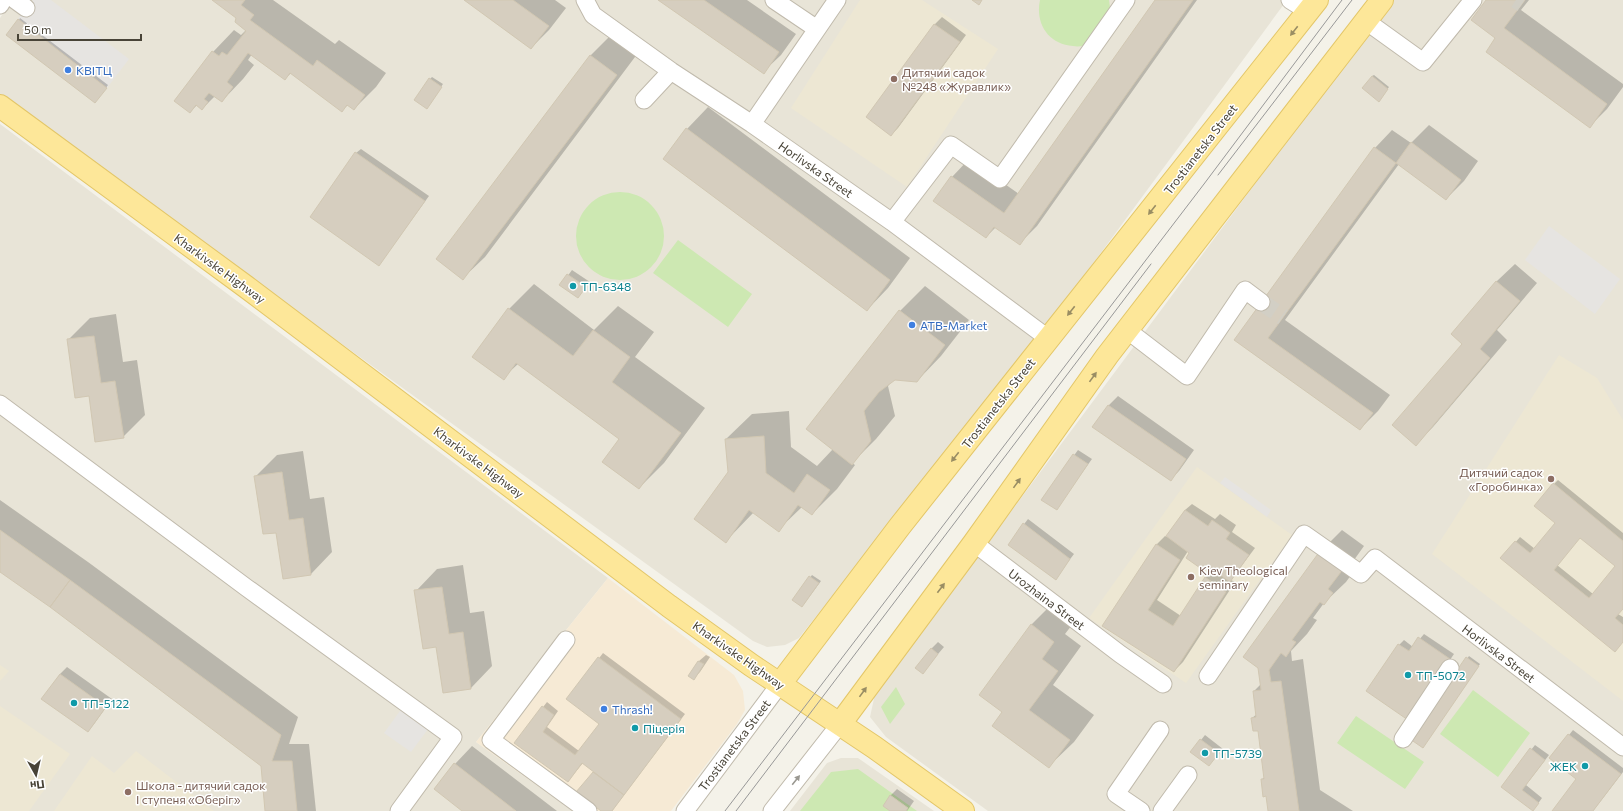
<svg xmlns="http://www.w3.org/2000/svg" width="1623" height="811" font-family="Commissioner,sans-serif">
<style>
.residential{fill:#e8e4d7}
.commercial{fill:#f6ead5}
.education{fill:#ede7d3}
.green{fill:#cde8b2}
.parking{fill:#e6e4e1}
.shadow{fill:#0003;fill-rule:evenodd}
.building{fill:#d6cebf;stroke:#d1c7b2;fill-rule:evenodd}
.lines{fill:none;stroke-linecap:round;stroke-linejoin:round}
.minor-tunnel{stroke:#d2cfc5;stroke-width:17;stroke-dasharray:17 8;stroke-linecap:butt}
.minor-casing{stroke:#c0baac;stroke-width:19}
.major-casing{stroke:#e3c668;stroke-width:24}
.minor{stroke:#fff;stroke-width:17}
.major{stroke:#fde799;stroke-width:22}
.tram{stroke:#989898;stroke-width:1}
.oneway{fill:#998d63}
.oneway2{fill:#9a9891}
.shop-dot{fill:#3f7fe0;stroke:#fff;stroke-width:1.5}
.education-dot{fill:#8d6e63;stroke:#fff;stroke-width:1.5}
.culture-dot{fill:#0f9aa8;stroke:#fff;stroke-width:1.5}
.labels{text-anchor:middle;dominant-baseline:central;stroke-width:3;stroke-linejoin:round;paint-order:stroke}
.shop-label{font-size:12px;fill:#366cbe;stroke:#fff;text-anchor:start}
.education-label{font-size:12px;fill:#785e54;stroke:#fff;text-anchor:start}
.street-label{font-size:12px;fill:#484337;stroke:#fff}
.culture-label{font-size:12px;fill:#0d838f;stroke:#fff;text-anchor:start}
</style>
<rect width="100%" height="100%" fill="#f4f2e9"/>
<path class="residential" d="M12,0H1287L1050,322L799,638L785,645L767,647L753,641L0,97V18Z
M1392,0H1623V811H988L886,737L870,717L875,694Z
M0,124L608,578L476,742L573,811H0Z
M841,758H858L934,811H790L827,763Z"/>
<path class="commercial" d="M608,578L734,675L743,691L745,710L737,724L671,811H573L476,742Z"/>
<path class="education" d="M860,0H922L998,49L907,187L791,108Z
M1559,355L1597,378L1623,420V701L1432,554Z
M1197,467L1292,535L1186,683L1089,618Z
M0,665L9,671L0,681Z
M0,706L70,754L29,811H0Z
M136,751L214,811H54L92,756L114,773Z"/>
<path class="green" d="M1040,0H1109L1111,15C1104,23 1098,36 1090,43C1086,46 1078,47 1073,46C1048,44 1035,23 1040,0Z
M576 236a44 44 0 1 1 88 0a44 44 0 1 1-88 0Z
M678,240L752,294L728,327L653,273Z
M896,687L905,704L890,724L881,707Z
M1473,690L1530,733L1498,777L1440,734Z
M1356,716L1424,762L1405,789L1337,743Z
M858,769L917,811H800L831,772Z"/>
<path class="parking" d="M33,0H51L129,59L107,88L18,19Z
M1549,226L1620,279L1595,314L1525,260Z
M1225,477L1271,510L1267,517L1220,483Z
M410,697L437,717L411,752L384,733Z"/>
<path class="shadow" d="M214,0H273L335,44L339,40L386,73L376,87L354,109L348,105L342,110L291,73L285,79L252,54L248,60L254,65L243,79L222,101L215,96L202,109L197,105L190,112L213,52L234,30L241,35L246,30L238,18Z
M465,0H555L566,8L549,30L531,48Z
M659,0H747L796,34L781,55L763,72Z
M1156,0H1197L1037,226L1020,243L996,227L986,237L952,177L969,159L1019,194Z
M1487,0H1529L1521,10L1623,84V87L1607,109L1590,126L1497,38Z
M942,17L966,35L898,128L891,135L867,117L935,24Z
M20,18L108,85L97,100L19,20Z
M612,34L638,53L485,257L463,278L590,56Z
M1374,75L1389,87L1380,99L1372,76Z
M432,77L443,84L428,105L430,79Z
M708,107L910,258L888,288L867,310L687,129Z
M1429,125L1478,161L1464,181L1446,199L1399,164L1285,320L1390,395L1378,411L1360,429L1235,340L1375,148L1392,130L1411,143Z
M361,149L429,196L379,265L356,153Z
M1515,264L1537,283L1497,330L1507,340L1433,427L1416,444L1463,343L1452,334L1497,281Z
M572,270L590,282L578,297L561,285Z
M534,284L594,330L618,306L654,332L635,357L705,408L664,463L639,488L621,439L519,363L503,378L474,357L509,309Z
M925,286L969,320L941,356L917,381L895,379L892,381L888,386L895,416L876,439L852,463L855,465L837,489L812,514L802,507L778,530L754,512L726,541L729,473L726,439L752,414L789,411L791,447L817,466L833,449L807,429L900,311Z
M116,314L123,362L137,360L145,415L123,437L90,395L68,340L90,318Z
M1118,396L1194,450L1179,471L1170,480L1094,426L1109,405Z
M1078,450L1092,459L1056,509L1042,499Z
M303,451L310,499L324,497L332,552L311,574L277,531L256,476L277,455Z
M1558,480L1623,533V608L1618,614L1623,617V642L1502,558L1520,537L1535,549L1556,523L1554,484ZM1580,537L1616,566L1593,594L1557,565Z
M0,500L88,562L298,717L289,744H309L316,811H266L262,765L50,606L0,571Z
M1192,504L1215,519L1220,514L1236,525L1232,532L1255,548L1231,580L1235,582L1183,662L1174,671L1104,626L1156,545L1165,536L1167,537L1185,510ZM1188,551L1214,570L1205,578L1181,616L1157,600Z
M1028,519L1074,554L1055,579L1009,544Z
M1342,530L1364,546L1349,567L1354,571L1346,582L1324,603L1313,618L1317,620L1307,634L1291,651L1292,661L1303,659L1320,790L1353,811H1269L1267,795L1262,779L1265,777L1259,730L1252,718L1257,714L1254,691L1261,684L1321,551Z
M463,565L470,613L484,611L492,666L471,688L437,646L416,591L437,569Z
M812,575L821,581L804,604L793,600Z
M1056,600L1078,617L1065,634L1081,646L1053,685L1094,715L1074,742L1049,766L1004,711L1031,625Z
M1424,634L1454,654L1413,714L1399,645L1404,640L1413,647Z
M938,642L944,647L922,673L931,649Z
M603,653L685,714L612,811H603L578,792L595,772L583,763L568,781L516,742L547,702L558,711L547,727L579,751L601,724L568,699Z
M706,655L710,657L700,672L694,678L690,676L699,661Z
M1469,656L1480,664L1424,745L1411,739Z
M67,667L112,699L94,724L88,731L43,699L60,674Z
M1573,730L1623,768V772L1593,811H1553L1578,778L1569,735Z
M1205,735L1223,749L1209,765L1201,740Z
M1535,745L1549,755L1526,785L1542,798L1537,805L1502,786Z
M472,746L557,811H463L455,764Z
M897,789L914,801L907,811H892L890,796Z"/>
<path class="building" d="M212,0H245L241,5L254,15L250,20L313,66L317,60L365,95L354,110L347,105L342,112L290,73L285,80L248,53L227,82L233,87L222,102L209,93L204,99L208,102L202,110L196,105L190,113L174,101L212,51L219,56L222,52L227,55L246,31L235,22L236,18Z
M464,0H513L549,26L531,49Z
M658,0H704L779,52L764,74Z
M972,0H982L979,5Z
M1155,0H1193L1020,245L994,227L986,238L933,201L951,176L1004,213Z
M1486,0H1525L1504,28L1607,104L1590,128L1486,52L1495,38L1471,20Z
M18,19L107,88L95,103L6,35Z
M934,24L960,42L891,136L866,117Z
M590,55L617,75L463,280L436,259Z
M1372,76L1388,89L1379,102L1362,88Z
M429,78L442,87L427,109L414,100Z
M686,128L890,280L867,311L663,159Z
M1411,142L1461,180L1446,200L1396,163Z
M1374,147L1396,163L1268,338L1373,413L1360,430L1234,340Z
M355,152L425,201L379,266L310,217Z
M567,274L586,287L578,298L559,285Z
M1496,281L1520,301L1480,349L1490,358L1416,446L1392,425L1462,344L1451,334Z
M508,308L573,356L593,330L630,357L612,382L681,433L639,489L602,462L619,439L516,363L504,380L472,357Z
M899,310L945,345L917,382L895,380L879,392L864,411L871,441L852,465L806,429Z
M94,336L101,383L115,381L124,438L95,442L89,396L75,398L67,339Z
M1108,405L1186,459L1171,481L1092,427Z
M764,436L766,473L794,493L807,474L830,490L812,515L798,505L779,532L749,510L726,543L694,519L728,472L725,439Z
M1073,454L1088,464L1057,510L1041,500Z
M282,472L289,520L303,518L311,575L283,579L276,533L263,534L254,476Z
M1553,483L1623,541V609L1615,618L1623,625V642L1615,652L1500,558L1515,541L1530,553L1555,523L1534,506ZM1580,538L1615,566L1589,598L1554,570Z
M1185,510L1208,526L1212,520L1222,527L1230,533L1226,539L1249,555L1230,582L1207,566L1203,570L1186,558L1189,553L1166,536Z
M1023,523L1070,559L1056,580L1008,545Z
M0,530L70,580L50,607L0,572Z
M1156,544L1180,560L1148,610L1173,626L1205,577L1226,592L1174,672L1102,626Z
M1320,551L1344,568L1328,589L1333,593L1324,605L1320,602L1292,640L1296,642L1286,657L1281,653L1269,670L1271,682L1281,681L1299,811H1268L1266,796L1263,797L1261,779H1264L1258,731H1253L1251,718L1256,717L1253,691L1261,690L1258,668L1243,657Z
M809,576L819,583L802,607L792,600Z
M70,580L281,735L272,761H292L297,811H265L261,766L50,607Z
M442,587L449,634L463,632L471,689L443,693L436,647L423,649L414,590Z
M1031,624L1054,642L1042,659L1058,671L1029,710L1070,740L1049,768L992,726L1002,712L979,695Z
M1418,637L1450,659L1408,720L1366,691L1398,644L1409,651Z
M931,648L938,654L923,674L915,668Z
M598,657L681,719L624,795L582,763L568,782L514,743L542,706L554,715L543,732L575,755L599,724L566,699Z
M1466,657L1479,666L1423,748L1410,739Z
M698,661L704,664L694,680L688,676Z
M60,674L106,707L88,732L41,699Z
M1568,734L1621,774L1593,811H1552L1576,779L1549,758Z
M1200,739L1219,753L1209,766L1190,752Z
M1530,748L1545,760L1522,790L1539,803L1533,811L1501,787Z
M454,763L516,811H462L434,789Z
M593,772L624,795L612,811H601L576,792Z
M890,795L908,808L906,811H890L883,806Z"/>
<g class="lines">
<path class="minor-tunnel" d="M1516,0L1522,4
M1261,302L1283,317"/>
<defs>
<path id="minor" d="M15,0L26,8
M585,0L593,15L671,71L752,124L892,222L1049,339
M774,0L817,29
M1290,0L1309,12
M0,5L3,0
M1366,21L1423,62L1473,0
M644,100L671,71
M752,124L837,0
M892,222L951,145L1000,179L1126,0
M1127,330L1187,376L1245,290L1261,302
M0,404L247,588L453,737L399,811
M974,543L1120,654L1163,684
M566,640L491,740L588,811
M1208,676L1304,534L1361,574L1375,558L1623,747
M1403,739L1450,668
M685,811L780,684
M772,811L840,724
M1141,811L1116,794L1160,730
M1162,811L1188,775"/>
<path id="major" d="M0,106L245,286L669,606L751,665L874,747L963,811
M780,684L900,526L1317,0
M840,724L974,543L1107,356L1382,0"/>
</defs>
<use href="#minor" class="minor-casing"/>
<use href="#major" class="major-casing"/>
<use href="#minor" class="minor"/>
<use href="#major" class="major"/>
<path class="tram" d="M1218,175L1352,0
M725,811L1204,184L1342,0
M736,811L1151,264"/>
</g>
<defs><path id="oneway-solid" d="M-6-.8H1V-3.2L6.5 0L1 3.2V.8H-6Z"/></defs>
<g class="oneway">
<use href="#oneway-solid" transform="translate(1294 31) rotate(128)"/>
<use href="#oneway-solid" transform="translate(1152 210) rotate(128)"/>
<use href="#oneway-solid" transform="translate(1071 311) rotate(128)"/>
<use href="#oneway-solid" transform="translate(1093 377) rotate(-54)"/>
<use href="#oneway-solid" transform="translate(955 457) rotate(128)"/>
<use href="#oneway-solid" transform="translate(1017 483) rotate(-54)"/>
<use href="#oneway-solid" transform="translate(941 588) rotate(-53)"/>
<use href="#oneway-solid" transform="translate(863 692) rotate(-54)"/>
</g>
<use class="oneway2" href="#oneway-solid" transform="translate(796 780) rotate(-51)"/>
<g class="shop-dot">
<circle cx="68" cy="70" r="4"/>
<circle cx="912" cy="325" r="4"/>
<circle cx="604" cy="709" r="4"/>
</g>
<g class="education-dot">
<circle cx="894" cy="79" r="4"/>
<circle cx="1551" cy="479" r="4"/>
<circle cx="1191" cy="577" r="4"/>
<circle cx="128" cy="792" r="4"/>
</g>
<g class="culture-dot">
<circle cx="573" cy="286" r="4"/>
<circle cx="1408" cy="675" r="4"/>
<circle cx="74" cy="703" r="4"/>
<circle cx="635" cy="728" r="4"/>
<circle cx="1205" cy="753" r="4"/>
<circle cx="1585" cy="766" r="4"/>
</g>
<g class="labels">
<g class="shop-label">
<text x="76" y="70">КВІТЦ</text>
<text x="920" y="325">ATB-Market</text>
<text x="612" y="709">Thrash!</text>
</g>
<g class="education-label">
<text x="902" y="72">Дитячий садок<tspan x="902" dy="14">№248 «Журавлик»</tspan></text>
<text x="1543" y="472" text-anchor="end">Дитячий садок<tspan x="1543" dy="14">«Горобинка»</tspan></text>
<text x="1199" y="570">Kiev Theological<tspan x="1199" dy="14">seminary</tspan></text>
<text x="136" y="785">Школа - дитячий садок<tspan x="136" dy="14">І ступеня «Оберіг»</tspan></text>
</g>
<g class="street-label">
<text transform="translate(1200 149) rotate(-52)">Trostianetska Street</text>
<text transform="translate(816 169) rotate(35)">Horlivska Street</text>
<text transform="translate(220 268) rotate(36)">Kharkivske Highway</text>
<text transform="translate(998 403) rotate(-52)">Trostianetska Street</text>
<text transform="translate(479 462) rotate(37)">Kharkivske Highway</text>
<text transform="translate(1047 599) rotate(37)">Urozhaina Street</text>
<text transform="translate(1499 653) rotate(37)">Horlivska Street</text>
<text transform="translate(739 655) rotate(35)">Kharkivske Highway</text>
<text transform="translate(734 745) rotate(-53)">Trostianetska Street</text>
</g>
<g class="culture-label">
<text x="581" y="286">ТП-6348</text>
<text x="1416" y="675">ТП-5072</text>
<text x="82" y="703">ТП-5122</text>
<text x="643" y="728">Піцерія</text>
<text x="1213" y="753">ТП-5739</text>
<text x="1577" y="766" text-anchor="end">ЖЕК</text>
</g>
</g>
<g transform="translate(36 775) rotate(172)" stroke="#ffffff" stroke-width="3" paint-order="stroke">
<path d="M0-3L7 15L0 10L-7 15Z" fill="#484337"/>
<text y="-6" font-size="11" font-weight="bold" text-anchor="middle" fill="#484337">Пн</text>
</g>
<path d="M18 34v6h123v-6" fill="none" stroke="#484337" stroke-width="2"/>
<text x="24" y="34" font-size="12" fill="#484337" stroke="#ffffff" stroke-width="3" paint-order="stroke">50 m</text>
</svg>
